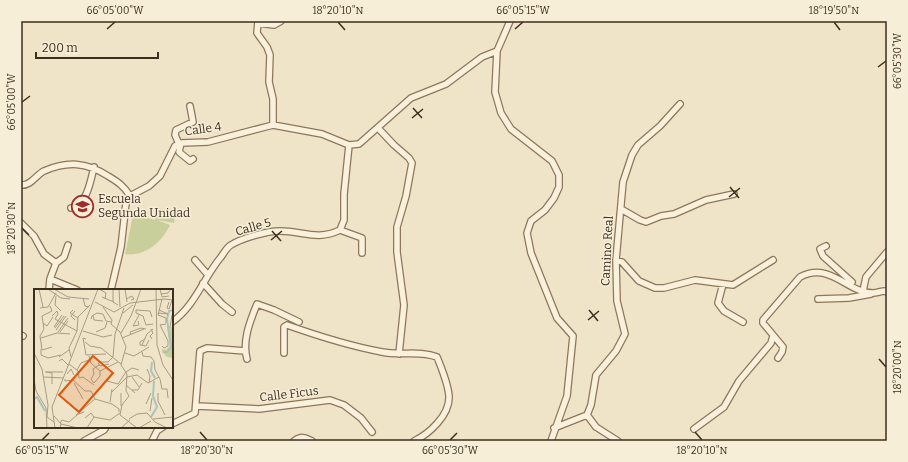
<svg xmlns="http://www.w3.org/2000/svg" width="908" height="462" font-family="Bitter,serif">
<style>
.green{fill:#c9cf9b}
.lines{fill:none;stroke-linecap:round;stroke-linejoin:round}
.minor-casing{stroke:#8d765c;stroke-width:8}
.minor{stroke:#faf1dc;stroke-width:5.5}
.ticks{fill:none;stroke:#3d2e20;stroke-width:1.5}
.labels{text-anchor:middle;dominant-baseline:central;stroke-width:3;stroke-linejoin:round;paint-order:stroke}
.street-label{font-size:12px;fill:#3d2e20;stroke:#f7eed8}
.poi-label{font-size:12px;fill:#3d2e20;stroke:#f7eed8;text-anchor:start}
.inset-river{fill:none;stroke:#a9c4bc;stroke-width:2}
.inset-road{fill:none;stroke:#a89b85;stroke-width:1}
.view{fill:#df570d;fill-opacity:0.15;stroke:#df570d;stroke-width:2}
.inset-edge{fill:none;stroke:#3d2e20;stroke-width:2}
.neatline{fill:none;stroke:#3d2e20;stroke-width:1.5}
.ticks-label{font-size:10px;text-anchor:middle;fill:#3d2e20}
</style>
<rect width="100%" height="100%" fill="#f0e4c8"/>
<path class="green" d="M157,208L176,212L174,223L157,220L170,225C162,242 145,257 125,254L133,215L135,214L155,220Z"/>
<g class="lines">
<defs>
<path id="minor" d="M258,21L257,33L267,47L270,55L269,82L273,99V125
M510,21L497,51L495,92L501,113L511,129L552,161L559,175V187L554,198L545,210L531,221L527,233L531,253L557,318L573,336L567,396L551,441
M258,23L274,25L281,21
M378,128L394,145L409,158L412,163L406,196L397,227V252L404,305L399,354
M181,143L179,152L190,161L193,159
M179,144L175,135L176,130L193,122L190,106
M21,185C31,186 36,175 44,171C68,161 86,162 108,176C118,182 124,186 130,196
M71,208C87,206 91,179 94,167
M621,209L640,220L646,222L661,216L674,214L706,200L734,194
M21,223L34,236L44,254L56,263L50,279L49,290
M340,230L362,238V253
M826,246L820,249L823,256L852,282
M195,260L208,275
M616,260L622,262L639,281L655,288H664L695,280L733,285L773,260
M56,263L64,257L68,245
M50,279L77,290
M203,283L222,304L232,312
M723,284L718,303L724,311L743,322
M111,290L121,247L126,203L130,196L149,186L160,176L175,146L181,143L208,142L273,125L322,134L349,145L359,144L411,98L446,84L482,57L497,51
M863,291L866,277L887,252
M818,299L849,298L871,294
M172,322C195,306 204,277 221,257C224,253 227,247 231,245C242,238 267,231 280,231C303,231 317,241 340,230L344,220V194L349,145
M21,335L23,336
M284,353V327L287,325C318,336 350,346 382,352C400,356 420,350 437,357C442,369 448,384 449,396C450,415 429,434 414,441
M778,358L782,352L783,347L763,323V320L800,277C830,261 847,293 873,293C877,293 881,291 885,291L887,292
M247,359C242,341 250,321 257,304L274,310L299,322
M197,406L259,409L330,400L344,405L361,418L372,432
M587,415L596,427L618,441
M172,424L195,413L200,351L207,348L245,351
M554,428L587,415L591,405L596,375L616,351L625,334L617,301L616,260L623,182L632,155L638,145L660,126L680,104
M694,429L724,407L739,381L771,343L773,336
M84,441L104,430L106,427
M152,441L157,431L163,427
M294,441C301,436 305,437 312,441"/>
</defs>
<use href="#minor" class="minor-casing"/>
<use href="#minor" class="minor"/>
</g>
<path class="ticks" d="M338,22L345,30M834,22L840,30M107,29L115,22M515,29L523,22M878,67L886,61M22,102L30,96M413,108L422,118M412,118L423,109M730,187L739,198M729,197L740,188M22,228L29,235M272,231L281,241M271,240L282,231M589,310L598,321M588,320L599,311M879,359L886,367M200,432L207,440M695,432L702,440M42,440L49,433M450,440L457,433"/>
<defs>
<symbol id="school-ring" viewBox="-11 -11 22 22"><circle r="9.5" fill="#f7eed8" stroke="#9e2a2b" stroke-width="1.5"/><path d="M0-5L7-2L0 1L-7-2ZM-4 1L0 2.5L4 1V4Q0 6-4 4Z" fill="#9e2a2b"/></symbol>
</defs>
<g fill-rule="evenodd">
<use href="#school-ring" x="70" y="194" width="25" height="25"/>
</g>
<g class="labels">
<g class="street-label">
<text transform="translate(203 129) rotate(-8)">Calle 4</text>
<text transform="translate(253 227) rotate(-16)">Calle 5</text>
<text transform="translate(607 251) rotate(-87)">Camino Real</text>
<text transform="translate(289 394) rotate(-7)">Calle Ficus</text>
</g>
<g class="poi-label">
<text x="98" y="199">Escuela<tspan x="98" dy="14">Segunda Unidad</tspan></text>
</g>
</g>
<g transform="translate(34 289)">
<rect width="139" height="139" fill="#f0e4c8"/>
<path d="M133,38H139V69L133,68L128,63V60L132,61L136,56Z" fill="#c9cf9b"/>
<path class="inset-river" d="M129,63H133L137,59L133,30L135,22L139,21M118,73L117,82L121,89M0,110L3,108L11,122M117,128L123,118L119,107L120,92"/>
<path class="inset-road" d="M5,0L9,18M14,0L27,9L36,10M20,0L34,8L55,10M65,0L72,4L71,10M79,0V13L84,16M85,0L86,18M91,0L93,13M122,0L123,56L129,76L139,91M126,0L128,8L135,7M127,5L134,4L137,0M22,7L21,16L27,22M68,8L80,13M49,9L51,17L55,18M92,10L98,7L100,10L97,11M128,10L124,26L132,29V34M61,13L80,23L96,14L130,10L139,11M135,13L133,19L135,20L138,11M16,17L18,22L8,27L10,40L6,47L8,61L18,58M69,18L78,31L77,35L86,43L92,58L87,76L93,85L92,102L95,107L88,116L86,126L103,139M6,19L14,18L22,4M39,21L36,24L44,29M102,21V24L109,27L112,36L119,35M102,21L116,22L118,28M41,22L37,27L41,31M89,24L99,16M124,24L134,25L125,21M59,26L60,31L69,32M18,27L23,22L24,25L21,30L43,42M57,30L58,27L63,24L69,25L72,32L77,33M104,32L105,36L99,37L105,26M9,34L13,37L19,28M20,38L28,26M136,38L138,26M21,39L30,27M117,40L119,44L116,47L118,50M22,41L32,27M49,42L69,48L78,46M24,43L34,29M26,43L34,32M62,43L71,39L73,33M87,44L97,27L107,0M97,46L96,43L107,39L112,40M7,49L23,44L36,45M88,49L110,40M52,50L49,49L52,66L72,65M111,50L106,53V56L112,57L115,51M51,53L56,57L67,59L87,75M108,56L113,45L119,40M128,57L130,59L134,57V52L126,36L132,35M7,60V66L14,69L27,66M108,63L109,67L117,68L120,72L121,81L126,90L128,100M0,64L8,80L14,116L13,128L20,133M91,64L100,67L115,58M55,67L57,74L66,82V87L60,94M25,68L35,61M37,68L35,59L43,42L44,28L56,16M79,68L81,45L90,19M25,72L28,70L34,76M64,73H74L79,68M64,74L66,77L75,75M35,75L44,82L45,89L49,88L60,96M113,80L116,87L115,94M43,81L47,74L57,70M66,82L84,73M11,83H29M12,83L18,84V95M92,83L98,79L105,81M33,85L37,80L40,86M10,88L29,89M98,88L105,98M0,90L2,102L12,119M31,90V92L39,91L51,102H57L61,110M73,92L84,95L92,83M40,94L49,110M60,94L57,90L60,85L59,80L65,76M92,96L101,104M128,100H133L134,109M98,101H104L108,94M78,103L93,88L103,86L114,94L125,88M87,104V117M124,104V112L131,126M61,110L78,115L85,120V123M76,113L78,100M112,115L117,104M12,119L13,139M116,122L118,109M50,123L42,126L61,110M20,127L27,135L26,139M51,129L57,124L60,128M95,130L103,125L113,124L121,133L133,139M119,130L139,128M26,134L28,131L35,133L43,126M27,135L44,139M21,139L18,118L64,0M53,139L60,128L76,131L86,124M87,139L96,131M105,139L117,132"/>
<path class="view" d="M59,67L79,84L45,123L25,106Z"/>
<rect width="139" height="139" class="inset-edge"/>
</g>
<rect width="908" height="462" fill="none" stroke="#f7eed8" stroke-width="44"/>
<path d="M36 52v6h122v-6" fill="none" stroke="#3d2e20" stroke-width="2"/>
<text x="42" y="52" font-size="12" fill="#3d2e20" stroke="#f7eed8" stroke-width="3" paint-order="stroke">200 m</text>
<rect x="22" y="22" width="864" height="418" class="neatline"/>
<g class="ticks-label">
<text x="115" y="14">66°05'00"W</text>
<text x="338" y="14">18°20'10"N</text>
<text x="523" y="14">66°05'15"W</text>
<text x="834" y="14">18°19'50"N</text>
<text transform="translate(897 61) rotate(-90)" y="4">66°05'30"W</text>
<text transform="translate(11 102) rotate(-90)" y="4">66°05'00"W</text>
<text transform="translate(11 228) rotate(-90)" y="4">18°20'30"N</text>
<text transform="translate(897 367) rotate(-90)" y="4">18°20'00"N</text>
<text x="42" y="454">66°05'15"W</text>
<text x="207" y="454">18°20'30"N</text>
<text x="450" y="454">66°05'30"W</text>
<text x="702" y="454">18°20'10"N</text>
</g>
</svg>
